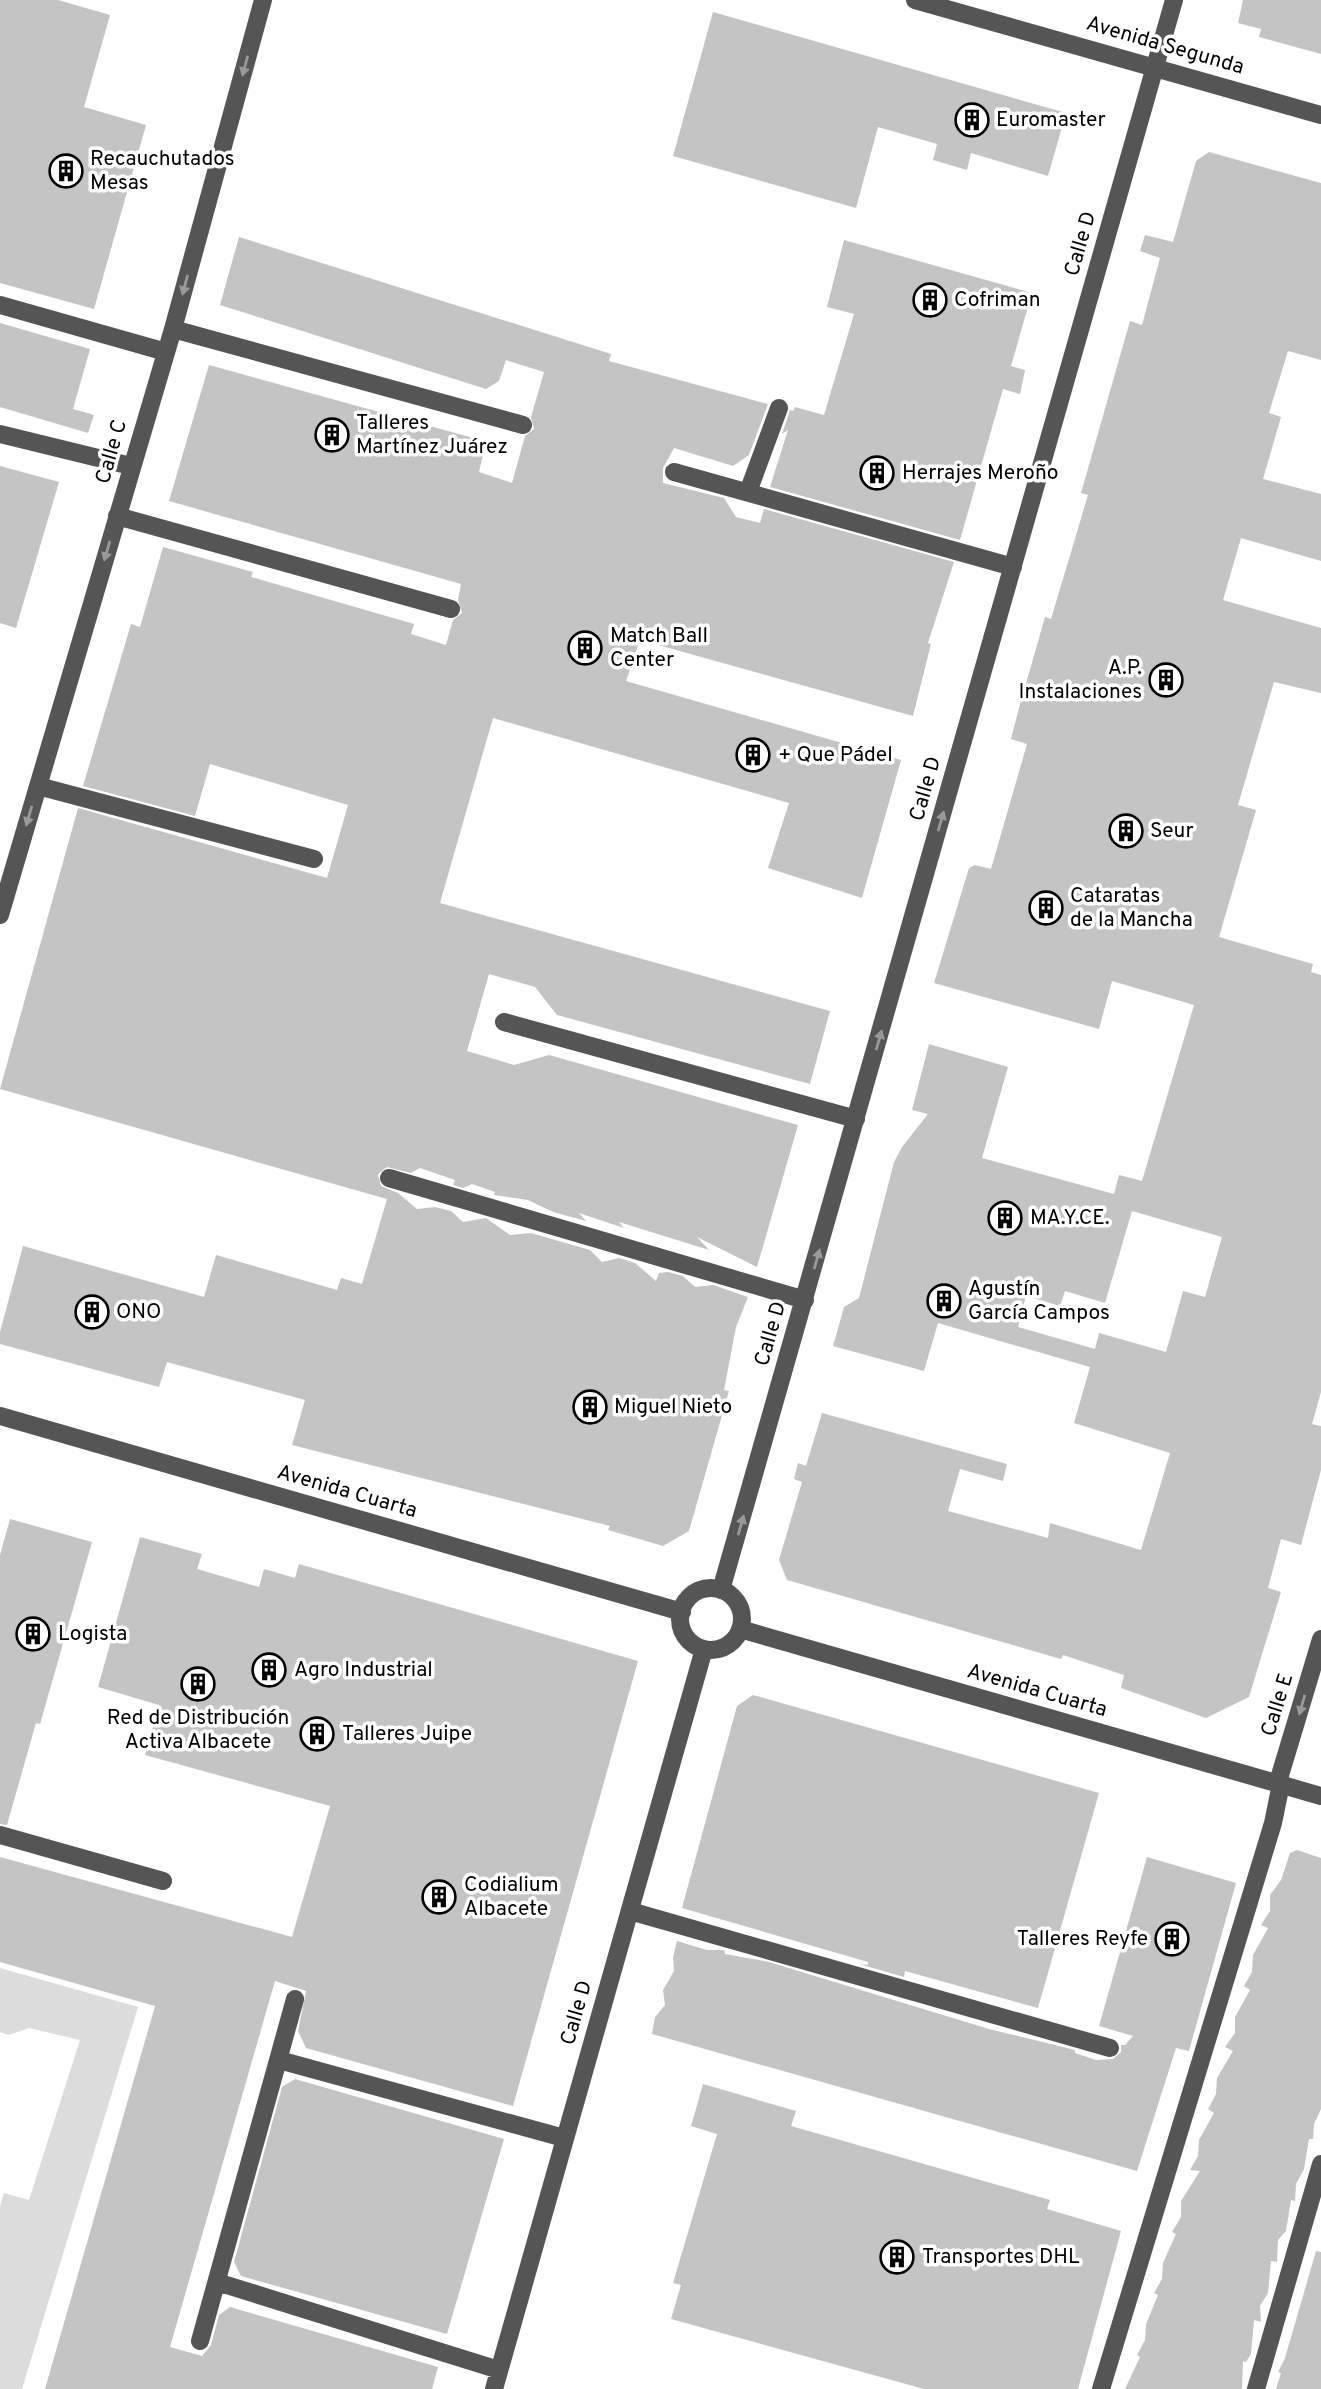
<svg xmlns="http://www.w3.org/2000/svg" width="1321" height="2389" font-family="Overpass,sans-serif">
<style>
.green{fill:#dcdcdc}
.building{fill:#c4c4c4;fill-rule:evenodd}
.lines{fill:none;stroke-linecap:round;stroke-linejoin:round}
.minor{stroke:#555;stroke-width:18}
.oneway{fill:#999}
.labels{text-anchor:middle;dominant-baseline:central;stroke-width:7;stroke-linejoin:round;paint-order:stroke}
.street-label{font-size:21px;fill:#000;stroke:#fff}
.poi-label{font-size:21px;fill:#000;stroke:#fff;text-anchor:start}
</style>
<rect width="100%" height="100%" fill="#fff"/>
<path class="green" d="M0,1968L138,2007L22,2389H0V2206L4,2193L29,2200L80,2040L29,2028L9,2035L0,2032Z"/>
<path class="building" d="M0,0H58L110,15L84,107L146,125L94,309L0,283Z
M1243,0H1321V54L1259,37L1261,29L1238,23Z
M713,12L1066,113L1048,176L971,153L967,170L933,160L937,144L878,127L856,208L673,156Z
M1209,152L1321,183V360L1288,351L1269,413L1281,417L1263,479L1321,494V561L1241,538L1223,600L1321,628V693L1274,682L1238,805L1256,810L1219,937L1313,964L1311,972L1321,975V1392L1312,1424L1321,1426V1470L1301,1545L1281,1539L1268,1588L1281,1592L1249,1697L1206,1718L1121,1688L1124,1675L1063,1655L1061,1659L787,1580L779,1560L802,1482L794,1479L798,1463L806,1466L822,1413L1007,1464L1003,1481L960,1469L948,1511L1048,1538L1050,1523L1141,1550L1170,1453L1074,1423L1090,1367L938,1323L924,1371L833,1346L844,1307L859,1298L894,1162L902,1147L928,1114L912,1110L929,1044L1008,1067L982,1158L1114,1194L1119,1175L1142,1181L1194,1005L1112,981L1099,1029L934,983L969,868L975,865L991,869L1027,744L1011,739L1019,708L1045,617L1051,619L1088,495L1081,493L1130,321L1142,325L1160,258L1140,251L1145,235L1173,242L1196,161ZM1132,1211L1222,1237L1205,1297L1183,1291L1166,1352L1099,1333L1095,1349L1018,1327L1026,1296L1060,1306L1065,1291L1105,1303Z
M239,237L611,354L609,361L768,404L749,455L733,466L674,448L663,468V483L724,498L736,517L760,523L764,509L954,562L928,643L931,644L913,716L640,640L626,681L901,760L862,898L768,868L789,803L493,718L440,903L830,1011L810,1084L557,1015L535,987L489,974L467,1051L514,1065L549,1055L798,1125L757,1267L697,1237L709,1250L619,1222L624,1228L579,1213L586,1221L553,1212L528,1200L494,1195L495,1192L472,1184L463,1188L453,1185L455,1180L420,1168L411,1173L387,1167L378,1174L381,1186L398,1193L417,1209L435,1207L451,1211L463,1222L486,1218L510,1235L531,1233L590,1250L602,1262L619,1258L635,1263L656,1281L659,1273L668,1272L683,1276L695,1287L713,1285L748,1297L736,1327L724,1390L729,1391L689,1531L663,1546L608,1530L610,1526L292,1445L305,1400L167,1362L159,1387L0,1344V1332L23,1246L204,1297L216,1255L337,1290L341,1278L362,1284L387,1199L0,1089L78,808L327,878L348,805L210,764L195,816L83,786L131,624L140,627L163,547L253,572L251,577L414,624L411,634L446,645L453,620L462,613L458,600L461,584L169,501L209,365L477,439L484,451L479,472L512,483L525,436L534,429L531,417L544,372L506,360L499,381L486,389L220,305Z
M844,240L1032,293L1011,366L1025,370L1020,394L1003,389L960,540L770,487L788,430L782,434L790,410L793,411L795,407L824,415L854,314L827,307Z
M0,323L90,349L73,409L94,415L88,433L0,407Z
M0,466L59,482L16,628L0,623Z
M10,1519L92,1542L40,1724L36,1723L7,1825L0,1824V1555Z
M140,1537L202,1554L197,1569L259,1587L264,1569L295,1578L299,1564L638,1661L513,2106L306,2048L298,2031L306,1991L275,1981L170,2347L202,2356L211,2345L219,2315L230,2307L438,2367L432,2389H45L155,2006L0,1962V1857L292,1937L330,1806L145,1755L159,1705L98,1687Z
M753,1695L1099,1793L1038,2008L905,1971L904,1977L859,1964L868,1965V1962L682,1908L737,1706Z
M1297,1850L1321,1858V2109L1314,2124L1313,2139H1309L1304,2169L1296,2184L1295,2201L1291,2200L1286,2231L1278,2240L1277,2262L1271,2261L1268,2293L1260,2306L1261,2322L1254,2320L1251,2354L1246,2362L1243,2361L1242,2389H1125L1140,2357L1137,2355L1145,2340L1146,2324L1158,2295L1154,2293L1162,2279L1163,2263L1176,2234L1172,2232L1181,2217V2201L1200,2171L1190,2170L1198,2156L1199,2140L1214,2113L1208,2109L1216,2094L1217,2078L1233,2051L1225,2047L1235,2033V2017L1250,1990L1244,1986L1252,1972L1253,1955L1268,1928L1261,1925L1270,1911V1895L1281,1880L1290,1853Z
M1147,1857L1236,1883L1189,2051L1176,2048L1137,2171L652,2034L655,2017L665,2005L663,1990L674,1971L673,1957L677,1941L707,1950H724L725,1954L769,1962L989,2029L1075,2050V2053L1096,2060L1113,2059L1121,2052V2045H1125L1133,2036L1099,2026Z
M295,2079L504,2139L447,2334L241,2276L234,2262L282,2087Z
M703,2084L796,2111L791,2126L1050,2200L1047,2209L1121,2231L1078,2389H924L671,2319L681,2285L673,2283L717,2134L691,2126Z
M1316,2251L1321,2252V2389H1276L1281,2373L1278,2372L1285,2358Z"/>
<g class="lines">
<path class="minor" d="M915,0L1321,115
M0,305L166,352
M173,329L523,425
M0,434L131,466
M674,472L1013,567
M748,492L779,408
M117,516L451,609
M38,786L314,859
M0,915L173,329L263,0
M504,1022L856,1119
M389,1178L805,1300
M0,1416L682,1612
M680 1619a31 31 0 1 1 62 0a31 31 0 1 1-62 0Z
M721,1590L1174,0
M740,1629L1321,1796
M1278,1782L1321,1639
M0,1835L163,1881
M630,1911L1110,2048
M279,2060L564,2138
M217,2282L499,2370
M200,2341L295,1999
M494,2389L704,1649
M1101,2389L1273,1823L1281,1784
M1256,2389L1321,2164"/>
</g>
<defs><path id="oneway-solid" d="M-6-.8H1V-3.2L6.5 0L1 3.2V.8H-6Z" transform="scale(1.75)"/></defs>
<g class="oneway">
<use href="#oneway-solid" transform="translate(245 66) rotate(105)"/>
<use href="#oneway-solid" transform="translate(185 285) rotate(105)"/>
<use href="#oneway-solid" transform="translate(107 551) rotate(106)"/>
<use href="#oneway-solid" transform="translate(29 816) rotate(106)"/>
<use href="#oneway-solid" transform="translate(941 821) rotate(-74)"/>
<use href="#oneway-solid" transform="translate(879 1040) rotate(-74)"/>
<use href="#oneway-solid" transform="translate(817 1259) rotate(-74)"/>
<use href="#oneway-solid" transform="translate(741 1525) rotate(-74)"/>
<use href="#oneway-solid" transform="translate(1302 1705) rotate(106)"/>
</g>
<defs>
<symbol id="building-ring" viewBox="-11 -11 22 22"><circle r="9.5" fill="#fff" stroke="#000" stroke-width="1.5"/><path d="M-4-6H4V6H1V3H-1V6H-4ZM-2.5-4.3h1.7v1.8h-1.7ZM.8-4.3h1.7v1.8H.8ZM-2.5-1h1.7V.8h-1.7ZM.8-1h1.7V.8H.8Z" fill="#000"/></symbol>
</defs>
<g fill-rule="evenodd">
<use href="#building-ring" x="953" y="101" width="38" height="38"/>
<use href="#building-ring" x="47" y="152" width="38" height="38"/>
<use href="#building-ring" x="911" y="281" width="38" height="38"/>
<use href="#building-ring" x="313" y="416" width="38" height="38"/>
<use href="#building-ring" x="858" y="454" width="38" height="38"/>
<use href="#building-ring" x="566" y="629" width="38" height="38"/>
<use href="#building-ring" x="1147" y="661" width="38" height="38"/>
<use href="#building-ring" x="734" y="736" width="38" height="38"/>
<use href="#building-ring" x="1107" y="812" width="38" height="38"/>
<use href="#building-ring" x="1027" y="889" width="38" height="38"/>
<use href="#building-ring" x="986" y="1199" width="38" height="38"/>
<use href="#building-ring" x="925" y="1282" width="38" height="38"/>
<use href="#building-ring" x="73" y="1293" width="38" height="38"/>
<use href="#building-ring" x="571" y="1388" width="38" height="38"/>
<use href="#building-ring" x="14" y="1615" width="38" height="38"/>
<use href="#building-ring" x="250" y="1651" width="38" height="38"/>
<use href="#building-ring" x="179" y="1665" width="38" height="38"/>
<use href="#building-ring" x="298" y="1715" width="38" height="38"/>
<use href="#building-ring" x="420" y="1878" width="38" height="38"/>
<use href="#building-ring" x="1153" y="1920" width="38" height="38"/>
<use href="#building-ring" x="878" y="2238" width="38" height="38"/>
</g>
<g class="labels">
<g class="street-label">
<text transform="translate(1165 46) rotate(16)">Avenida Segunda</text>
<text transform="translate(1081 244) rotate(-74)">Calle D</text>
<text transform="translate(112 452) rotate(-74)">Calle C</text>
<text transform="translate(926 789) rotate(-74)">Calle D</text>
<text transform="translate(771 1334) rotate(-74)">Calle D</text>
<text transform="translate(347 1492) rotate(16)">Avenida Cuarta</text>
<text transform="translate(1037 1691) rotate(16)">Avenida Cuarta</text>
<text transform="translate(1278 1705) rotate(-73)">Calle E</text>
<text transform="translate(577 2013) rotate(-74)">Calle D</text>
</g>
<g class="poi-label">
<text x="996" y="120">Euromaster</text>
<text x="90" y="159">Recauchutados<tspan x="90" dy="24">Mesas</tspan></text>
<text x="954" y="300">Cofriman</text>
<text x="356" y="423">Talleres<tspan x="356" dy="24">Martínez Juárez</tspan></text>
<text x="902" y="473">Herrajes Meroño</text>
<text x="610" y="636">Match Ball<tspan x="610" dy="24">Center</tspan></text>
<text x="1142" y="668" text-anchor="end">A.P.<tspan x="1142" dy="24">Instalaciones</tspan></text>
<text x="778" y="755">+ Que Pádel</text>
<text x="1150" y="831">Seur</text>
<text x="1070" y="896">Cataratas<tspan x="1070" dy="24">de la Mancha</tspan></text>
<text x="1030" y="1218">MA.Y.CE.</text>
<text x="968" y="1289">Agustín<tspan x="968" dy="24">García Campos</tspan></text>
<text x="116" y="1312">ONO</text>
<text x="614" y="1407">Miguel Nieto</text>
<text x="58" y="1634">Logista</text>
<text x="294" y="1670">Agro Industrial</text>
<text x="198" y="1718" text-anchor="middle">Red de Distribución<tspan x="198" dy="24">Activa Albacete</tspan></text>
<text x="342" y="1734">Talleres Juipe</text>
<text x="464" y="1885">Codialium<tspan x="464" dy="24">Albacete</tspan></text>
<text x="1148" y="1939" text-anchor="end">Talleres Reyfe</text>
<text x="922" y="2257">Transportes DHL</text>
</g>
</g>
</svg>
